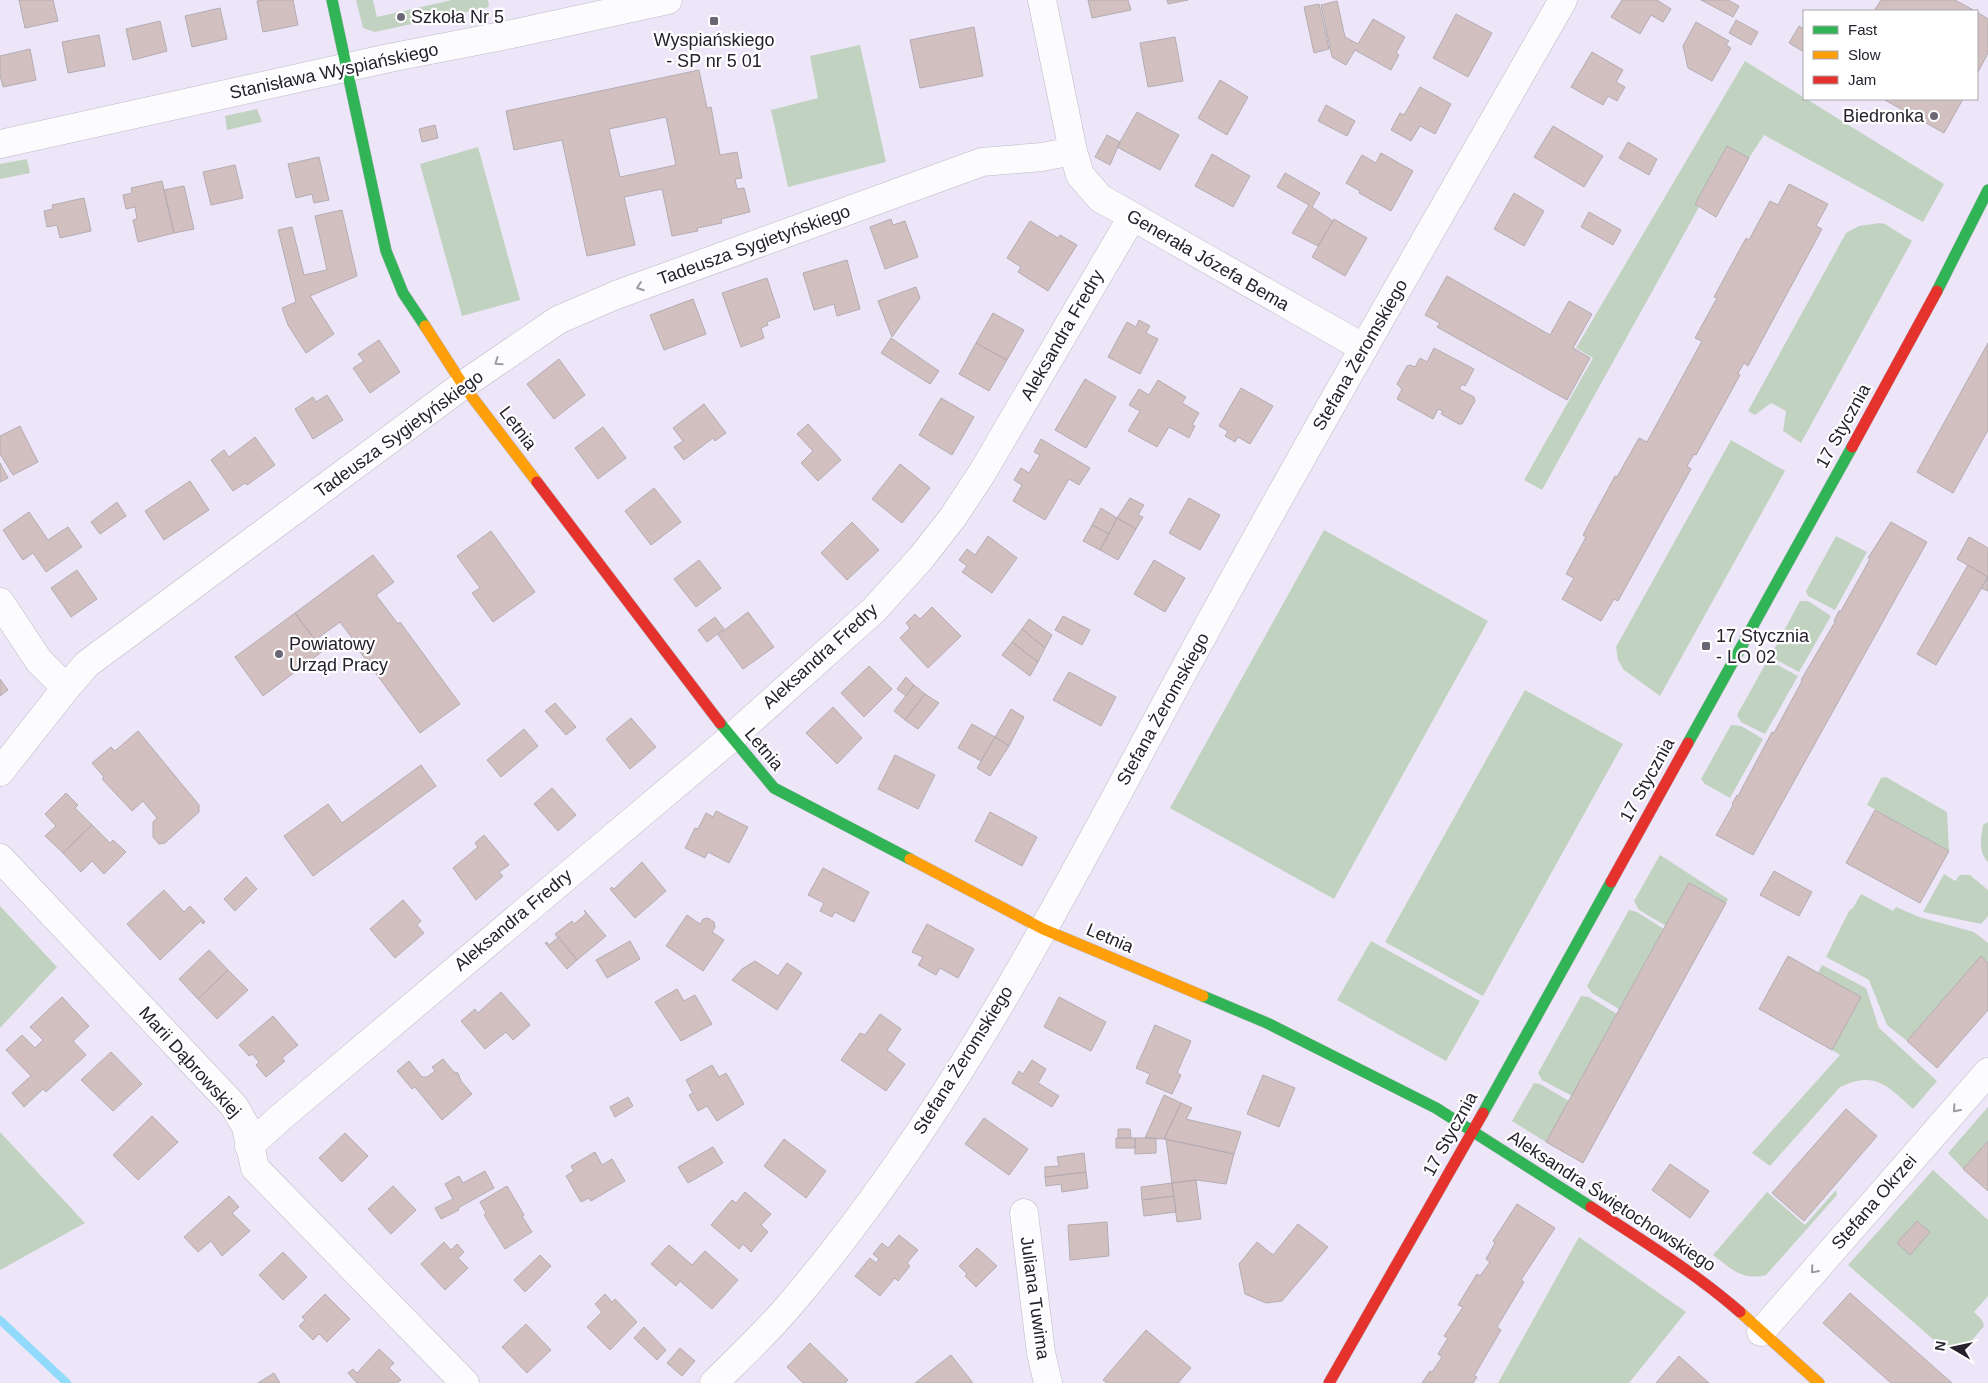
<svg xmlns="http://www.w3.org/2000/svg" width="1988" height="1383" font-family="Arial,sans-serif">
<style>
.green{fill:#c1d3c0}
.lines{fill:none;stroke-linecap:round;stroke-linejoin:round}
.stream{stroke:#92dafb;stroke-width:8}
.building{fill:#d2c0c0;stroke:#b4acb2;fill-rule:evenodd}
.street-casing{stroke:#bdb9c6;stroke-width:29}
.fast-casing{stroke:#bdb9c6;stroke-width:12}
.slow-casing{stroke:#bdb9c6;stroke-width:12}
.jam-casing{stroke:#bdb9c6;stroke-width:12}
.street{stroke:#fcfbfe;stroke-width:28}
.fast{stroke:#30b455;stroke-width:11}
.slow{stroke:#ff9f0a;stroke-width:11}
.jam{stroke:#e5322d;stroke-width:11}
.oneway{stroke:#9c99a0}
.poi-dot{fill:#6b6674;stroke:#fff;stroke-width:2}
.labels{text-anchor:middle;dominant-baseline:central;stroke-width:4.5;stroke-linejoin:round;paint-order:stroke}
.poi-label{font-size:18px;fill:#26212d;stroke:#fff;text-anchor:start}
.street-label{font-size:18px;fill:#26212d;stroke:#fff}
</style>
<rect width="100%" height="100%" fill="#ece6f8"/>
<path class="green" d="M356,0H373L377,17L452,0H488L489,7L375,32L363,28Z
M860,45L886,162L788,187L771,110L818,98L810,56Z
M1745,61L1944,184L1923,222L1764,135L1749,158L1727,147L1695,204L1699,207L1542,490L1524,480L1593,358L1576,348Z
M257,109L262,122L227,130L225,116Z
M478,147L520,300L462,316L420,164Z
M27,159L30,173L0,179V164Z
M1880,223L1885,224L1912,241L1801,443L1783,431L1786,411L1771,403L1755,415L1748,411L1846,233L1859,226Z
M1731,440L1785,471L1660,696L1624,670L1618,660L1616,647Z
M1324,530L1488,621L1334,899L1170,808Z
M1836,536L1867,552L1835,610L1808,596L1806,591Z
M1800,601H1808L1831,616L1799,672L1775,659L1772,653Z
M1766,663H1774L1798,676L1765,734L1741,722L1737,715Z
M1525,690L1623,744L1483,996L1385,942Z
M1731,725L1741,726L1763,739L1730,798L1705,784L1701,779Z
M1886,777L1947,812L1949,851L1867,805L1881,778Z
M1988,822V862C1978,853 1981,837 1983,825Z
M1660,855L1728,899L1726,903L1689,883L1666,926L1639,910L1634,901Z
M1944,874L1955,881L1960,875H1970L1988,890V916L1981,924L1923,912Z
M1861,894L1893,911L1896,907L1919,917L1974,932L1988,943V963L1981,957L1907,1041L1887,1025L1869,980L1826,957L1849,911L1853,908Z
M0,906L57,967L0,1028Z
M1629,910L1637,912L1664,929L1619,1009L1592,993L1587,986Z
M1371,941L1480,1001L1446,1061L1337,1000Z
M1822,965L1866,988L1879,1028L1937,1081L1913,1109C1888,1086 1875,1070 1840,1087L1770,1166L1752,1153L1840,1055L1832,1050L1861,997L1818,973Z
M1581,996L1589,997L1617,1014L1572,1096L1542,1080L1538,1073Z
M1534,1083L1540,1084L1569,1101L1546,1142L1512,1121Z
M1988,1107V1141L1963,1169L1948,1153Z
M0,1132L85,1223L0,1270Z
M1933,1170L1988,1220V1296L1974,1312L1982,1320L1984,1326C1972,1340 1964,1355 1943,1348L1848,1265Z
M1836,1190L1837,1195L1766,1275C1742,1281 1730,1268 1713,1255L1767,1192L1805,1225Z
M1579,1237L1686,1312L1629,1383H1498Z"/>
<g class="lines">
<path class="stream" d="M0,1320L67,1383"/>
</g>
<path class="building" d="M19,0H53L58,21L25,28Z
M264,0H293L298,25L263,32L257,1Z
M1088,0H1128L1131,10L1092,18Z
M1167,0H1188L1168,4Z
M1622,0H1657L1671,9L1663,22L1651,15L1640,34L1611,17Z
M1701,0H1728L1739,6L1733,17Z
M1881,0H1955L1975,11H1874Z
M1337,1L1345,37L1358,44L1373,19L1405,37L1396,53L1399,55L1391,70L1355,50L1346,65L1332,57L1321,5Z
M1319,4L1329,49L1314,53L1304,7Z
M220,8L227,39L192,47L185,16Z
M1977,12L1988,19V53L1977,74Z
M1456,14L1492,33L1468,77L1433,58Z
M1736,20L1758,32L1751,45L1729,33Z
M160,21L167,51L133,60L126,29Z
M1696,22L1729,41L1726,45L1731,48L1712,81L1688,68L1683,46Z
M1799,26L1804,29V52L1789,43Z
M974,27L983,76L920,88L910,40Z
M99,35L105,66L68,73L62,42Z
M1175,37L1183,81L1148,87L1140,43Z
M30,49L36,80L3,87L0,75V56Z
M1592,52L1623,70L1616,82L1625,87L1617,101L1608,96L1603,105L1571,87Z
M699,70L707,108L711,107L720,155L737,152L742,178L735,179L737,189L744,188L750,212L721,219L722,223L697,228L698,231L672,236L662,189L624,197L635,245L587,256L562,140L514,150L506,111ZM666,117L676,165L620,177L609,129Z
M1220,80L1248,97L1227,135L1198,118Z
M1420,87L1451,104L1435,134L1420,126L1411,141L1391,130L1400,113L1404,115Z
M1883,99H1963L1944,133Z
M1326,105L1355,121L1347,136L1318,121Z
M1137,112L1179,135L1160,170L1117,147Z
M435,125L438,138L422,142L419,129Z
M1553,126L1603,156L1584,187L1534,157Z
M1107,135L1120,142L1110,165L1095,157Z
M1628,142L1657,159L1649,175L1619,158Z
M1727,146L1749,158L1716,217L1695,204Z
M1381,153L1413,171L1391,211L1359,193L1360,191L1346,183L1362,155L1376,163Z
M1212,154L1250,176L1233,207L1195,186Z
M319,157L329,200L314,203L312,194L296,198L288,164Z
M235,165L243,198L211,205L203,172Z
M1285,173L1320,193L1312,207L1333,221L1318,246L1292,233L1309,205L1277,187Z
M162,181L174,233L138,242L133,220L137,219L135,207L126,209L123,195L132,193L131,188Z
M1789,184L1828,204L1816,226L1822,229L1748,366L1744,363L1738,373L1740,375L1696,455L1694,454L1687,466L1691,469L1618,601L1614,599L1601,621L1562,599L1574,578L1566,574L1586,537L1583,535L1615,476L1617,477L1639,438L1647,442L1702,341L1695,338L1717,298L1714,297L1746,238L1749,240L1770,201L1778,205Z
M184,186L194,229L174,233L164,190Z
M1514,193L1544,211L1524,246L1494,229Z
M84,198L91,231L60,238L57,225L47,227L44,211L53,209L52,205Z
M342,210L357,276L310,296L334,334L306,353L288,325L282,308L296,302L278,230L292,227L304,275L327,270L315,216Z
M1589,212L1621,230L1613,245L1581,227Z
M891,219L893,225L905,221L918,257L885,269L870,227Z
M1334,219L1367,238L1345,276L1312,257Z
M1030,221L1058,238L1060,235L1077,245L1048,291L1018,272L1021,267L1007,258Z
M847,260L860,309L837,316L834,304L814,310L803,273Z
M1447,276L1550,335L1569,301L1592,314L1573,348L1590,358L1567,400L1437,327L1440,323L1425,315Z
M767,278L780,317L767,322L768,325L761,328L764,338L741,347L722,293Z
M916,287L920,298L892,337L878,301Z
M693,299L706,334L664,350L650,315Z
M993,313L1024,330L1007,360L976,343Z
M1139,320L1150,326L1146,333L1158,339L1140,374L1108,357L1127,322L1136,327Z
M891,338L939,371L930,384L881,353Z
M379,340L400,372L370,393L353,368L364,361L358,354Z
M976,343L1007,360L989,391L959,374Z
M1988,343V430L1953,493L1917,472Z
M1434,348L1474,369L1465,386L1462,384L1459,389L1474,397L1475,401L1462,424H1459L1441,414L1443,411L1438,409L1433,419L1397,399L1402,389L1397,384L1407,366L1410,365L1415,367L1420,358L1427,362Z
M559,359L585,395L554,419L527,384Z
M1085,379L1116,397L1086,448L1055,430Z
M1158,380L1186,397L1182,403L1199,413L1192,425L1195,426L1189,438L1169,427L1157,447L1128,431L1140,411L1129,405L1139,389L1149,395Z
M1241,388L1273,406L1250,444L1238,437L1235,442L1225,436L1228,431L1219,426Z
M327,395L343,420L313,439L295,409L313,397L316,402Z
M941,398L974,417L952,455L919,435Z
M704,404L726,433L715,441L713,438L684,460L674,447L683,441L673,428Z
M808,424L841,460L818,481L801,463L813,451L797,434Z
M20,426L38,462L13,475L0,454V436Z
M603,427L626,458L598,479L575,448Z
M255,437L275,465L247,485L245,483L233,491L211,460L224,450L229,457Z
M1041,439L1090,468L1079,485L1069,479L1045,520L1013,501L1022,485L1014,480L1021,468L1029,473L1040,455L1034,452Z
M0,463L8,478L0,482Z
M900,464L930,488L902,523L872,499Z
M190,481L209,510L164,540L145,511Z
M654,488L681,522L651,545L625,511Z
M1130,498L1144,505L1138,515L1143,517L1136,529L1117,518Z
M1189,498L1220,515L1200,550L1169,533Z
M117,502L126,516L100,534L91,522Z
M1101,508L1117,518L1109,534L1092,525Z
M29,512L48,540L68,527L82,547L46,572L33,553L23,560L3,530Z
M1117,518L1136,529L1118,560L1100,550Z
M852,522L879,550L847,580L821,553Z
M1891,522L1927,542L1753,855L1716,835L1733,805L1732,804L1737,795L1738,796L1772,732L1774,733L1802,681L1801,680L1835,622L1834,621L1839,611H1841L1870,559L1868,558Z
M1092,525L1109,534L1100,550L1083,541Z
M491,531L535,592L493,622L472,593L480,588L457,556Z
M988,536L1017,558L992,593L962,572L967,566L959,560L967,549L975,555Z
M1969,537L1988,548V577L1957,559Z
M373,555L394,582L376,595L398,624L400,622L460,704L420,733L360,652L362,651L340,622L315,640L295,613Z
M699,560L721,588L696,607L674,579Z
M1154,560L1185,578L1165,612L1134,594Z
M1968,565L1988,577L1936,665L1917,654Z
M77,570L97,599L71,617L51,588Z
M1988,577V591L1981,588Z
M932,607L961,636L928,668L900,638L910,628L906,623L915,614L920,619Z
M748,612L774,647L743,669L718,635Z
M295,613L323,651L263,696L235,657Z
M1063,616L1090,630L1082,645L1055,630Z
M715,617L724,629L707,642L698,630Z
M1029,619L1052,635L1045,648L1022,629Z
M1022,629L1045,648L1038,662L1012,642Z
M1012,642L1038,662L1030,676L1002,655Z
M869,666L892,689L864,717L841,693Z
M1069,672L1116,697L1101,726L1053,700Z
M906,677L914,685L906,696L897,689Z
M0,679L8,690L0,696Z
M914,685L925,694L905,720L894,711Z
M925,694L939,703L918,729L905,720Z
M555,703L576,727L566,735L545,711Z
M833,707L862,738L837,764L806,733Z
M1011,709L1024,717L1009,746L995,737Z
M631,718L656,747L630,769L606,739Z
M972,724L995,737L981,761L958,748Z
M524,729L538,746L501,777L487,760Z
M138,731L199,805V812L165,843L159,844L153,837V822L157,818L143,801L132,811L102,779L104,777L92,763L111,747L115,751Z
M995,737L1009,746L990,776L977,768Z
M895,755L935,775L918,809L878,789Z
M421,765L436,786L313,876L284,836L328,804L342,823Z
M552,788L576,815L558,831L534,804Z
M66,793L78,805L75,808L92,825L63,853L45,836L56,826L45,814Z
M1875,810L1949,851L1920,903L1846,863Z
M716,811L748,827L729,863L708,852L705,858L685,848L695,828L698,829L706,813L713,817Z
M990,812L1037,837L1022,866L975,841Z
M92,825L110,843L113,840L126,852L104,874L92,861L81,872L63,853Z
M484,835L509,865L499,872L503,876L476,900L453,868L478,847L475,843Z
M642,862L666,891L635,918L610,889L612,887L614,889Z
M823,868L869,892L854,922L835,912L832,917L820,911L824,903L808,895Z
M1774,871L1812,892L1799,916L1760,895Z
M246,877L257,889L235,911L224,899Z
M1689,883L1726,903L1583,1163L1546,1142Z
M164,890L184,912L190,906L205,922L203,924L201,921L160,960L127,924Z
M403,900L421,921L417,925L424,933L395,958L370,929Z
M584,910L606,936L577,960L555,934L572,921L574,924L586,914Z
M687,915L700,924L703,919L708,918L714,922L715,927L712,932L724,940L703,971L666,946Z
M927,924L974,949L958,978L940,968L936,975L918,965L923,957L912,952Z
M559,937L577,960L567,969L545,943L547,942L549,945Z
M630,941L640,959L607,978L596,960Z
M209,950L228,970L198,999L179,979Z
M1788,956L1861,997L1832,1050L1759,1009Z
M1981,956L1988,963V1010L1937,1068L1907,1041Z
M755,961L778,976L787,963L802,973L777,1010L732,980L742,969Z
M228,970L248,990L217,1019L198,999Z
M677,989L684,1001L695,995L712,1024L681,1041L655,1002Z
M501,992L530,1025L513,1040L506,1032L485,1049L461,1021L475,1009L478,1013Z
M62,997L89,1026L73,1041L86,1055L46,1092L43,1089L24,1107L12,1093L31,1076L6,1050L22,1035L35,1048L43,1040L30,1027Z
M1059,997L1106,1022L1091,1051L1044,1027Z
M880,1014L901,1029L887,1050L905,1064L886,1091L841,1060L860,1033L865,1035Z
M273,1016L298,1045L282,1058L285,1061L266,1077L256,1065L259,1062L252,1054L249,1056L239,1045Z
M1155,1025L1191,1041L1177,1073L1181,1075L1172,1094L1146,1083L1150,1074L1136,1068Z
M111,1052L142,1084L113,1111L81,1080Z
M443,1059L454,1072L458,1073L461,1081L472,1094L442,1120L415,1087L412,1089L397,1071L409,1061L422,1077H427L435,1071L432,1067Z
M1032,1060L1046,1069L1038,1083L1059,1096L1052,1107L1012,1083L1019,1071L1023,1074Z
M712,1065L719,1077L726,1073L744,1104L717,1121L707,1106L698,1111L689,1095L693,1093L686,1080Z
M1263,1075L1295,1088L1279,1127L1247,1114Z
M1164,1095L1181,1103L1164,1139L1145,1138Z
M628,1097L633,1106L615,1117L610,1107Z
M1181,1103L1192,1108L1186,1119L1241,1132L1234,1154L1164,1139Z
M1846,1109L1877,1136L1804,1221L1772,1193Z
M152,1116L178,1142L138,1180L113,1155Z
M984,1118L1028,1149L1009,1175L965,1144Z
M1118,1129H1130L1131,1138H1118Z
M345,1133L368,1156L342,1182L319,1158Z
M1116,1138H1135V1148H1116Z
M1135,1138H1156V1153L1135,1154Z
M784,1139L826,1171L806,1198L764,1166Z
M1166,1139L1234,1154L1226,1184L1196,1180L1172,1183Z
M1988,1141V1191L1963,1169Z
M713,1147L723,1163L688,1183L678,1167Z
M595,1152L602,1165L612,1159L625,1181L591,1201L589,1198L581,1202L566,1176L574,1171L571,1166Z
M1084,1153L1086,1172L1045,1177V1167L1059,1166L1057,1157Z
M1670,1164L1709,1191L1690,1218L1652,1190Z
M485,1171L494,1188L458,1208L459,1210L441,1219L435,1208L453,1199L445,1184L459,1176L463,1183Z
M1086,1172L1088,1188L1062,1192L1061,1184L1046,1186L1045,1177Z
M1196,1180L1201,1219L1177,1222L1172,1183Z
M1172,1183L1174,1196L1142,1200L1141,1187Z
M393,1186L416,1210L391,1234L368,1209Z
M507,1186L524,1215L522,1216L532,1232L505,1249L484,1215L486,1213L480,1202Z
M745,1192L771,1214L761,1225L768,1232L751,1252L743,1244L739,1249L711,1225L732,1200L736,1203Z
M229,1196L239,1207L232,1213L250,1231L222,1256L211,1241L198,1252L184,1237Z
M1174,1196L1176,1212L1144,1216L1142,1200Z
M1517,1204L1555,1228L1521,1280L1524,1282L1497,1327L1501,1330L1474,1376L1477,1377L1473,1383H1422L1430,1371L1432,1372L1442,1357L1438,1354L1448,1338L1444,1336L1463,1307L1458,1305L1477,1274L1480,1276L1490,1262L1486,1259L1495,1243L1493,1241Z
M1917,1221L1930,1232L1910,1255L1897,1243Z
M1107,1222L1109,1256L1070,1260L1068,1225Z
M1298,1224L1328,1247L1282,1301L1266,1303L1245,1294L1239,1264L1257,1242L1273,1255Z
M899,1235L918,1250L907,1263L910,1266L898,1281L895,1278L880,1296L855,1276L870,1258L876,1263L879,1259L873,1254L882,1243L888,1248Z
M444,1242L451,1250L457,1244L464,1252L458,1258L468,1268L445,1290L421,1264Z
M669,1245L692,1265L705,1251L738,1280L712,1309L680,1281L676,1286L651,1264Z
M977,1248L997,1266L976,1287L965,1276L967,1274L959,1266Z
M283,1252L307,1277L283,1300L259,1275Z
M540,1255L551,1266L525,1292L514,1280Z
M1850,1293L1952,1383H1891L1823,1323Z
M325,1294L350,1319L327,1342L319,1334L313,1340L299,1326L305,1320L302,1317Z
M605,1294L612,1302L615,1299L637,1322L610,1350L587,1327L602,1312L595,1304Z
M526,1324L551,1350L527,1373L502,1347Z
M644,1327L666,1350L657,1360L634,1338Z
M1146,1330L1191,1368L1178,1383H1107L1103,1380Z
M810,1343L848,1380L845,1383H803L787,1367Z
M680,1348L695,1361L682,1376L667,1363Z
M379,1349L394,1363L389,1368L401,1380L397,1383H357L348,1373L353,1369L357,1373Z
M951,1355L973,1383H915Z
M1679,1356L1709,1383H1656Z
M274,1373L280,1383H258Z"/>
<g class="lines">
<defs>
<path id="street" d="M1042,0L1073,151L1080,175L1100,198L1364,348
M0,144L389,58L512,34L668,0
M0,602L39,661L66,688
M0,772L66,688L87,664L463,385L558,320L616,295L982,162L1042,157L1073,151
M0,858L234,1106L246,1127L255,1168L465,1383
M249,1146L280,1118L731,738L874,610L921,558L953,517L982,473L1132,217
M1024,1213L1041,1353L1048,1383
M1761,1332L1988,1072
M714,1383C739,1358 765,1334 788,1307C957,1110 1073,874 1196,648C1315,430 1440,215 1563,0"/>
<path id="fast" d="M332,0L386,251L403,293L425,326
M1937,291L1988,190
M720,723L774,788L910,859
M1688,743L1852,447
M1203,996L1267,1023L1436,1108L1591,1207
M1483,1113L1611,882"/>
<path id="slow" d="M425,326L463,385L537,482
M910,859L1043,929L1203,996
M1740,1312L1819,1383"/>
<path id="jam" d="M1852,447L1937,291
M537,482L720,723
M1611,882L1688,743
M1591,1207C1642,1240 1694,1272 1740,1312
M1329,1383L1483,1113"/>
</defs>
<use href="#street" class="street-casing"/>
<use href="#fast" class="fast-casing"/>
<use href="#slow" class="slow-casing"/>
<use href="#jam" class="jam-casing"/>
<use href="#street" class="street"/>
<use href="#fast" class="fast"/>
<use href="#slow" class="slow"/>
<use href="#jam" class="jam"/>
</g>
<defs><path id="oneway-chevron" d="M-2-3.5L2.5 0L-2 3.5" fill="none" stroke-width="1.6" stroke-linecap="round" stroke-linejoin="round" transform="scale(1.25)"/></defs>
<g class="oneway">
<use href="#oneway-chevron" transform="translate(640 287) rotate(160)"/>
<use href="#oneway-chevron" transform="translate(498 362) rotate(145)"/>
<use href="#oneway-chevron" transform="translate(1956 1109) rotate(132)"/>
<use href="#oneway-chevron" transform="translate(1814 1270) rotate(131)"/>
</g>
<g class="poi-dot">
<circle cx="401" cy="17" r="5"/>
<rect x="709" y="16" width="10" height="10" rx="2.5"/>
<circle cx="1934" cy="116" r="5"/>
<rect x="1701" y="641" width="10" height="10" rx="2.5"/>
<circle cx="279" cy="654" r="5"/>
</g>
<g class="labels">
<g class="poi-label">
<text x="411" y="17">Szkoła Nr 5</text>
<text x="714" y="40" text-anchor="middle">Wyspiańskiego<tspan x="714" dy="21">- SP nr 5 01</tspan></text>
<text x="1924" y="116" text-anchor="end">Biedronka</text>
<text x="1716" y="636">17 Stycznia<tspan x="1716" dy="21">- LO 02</tspan></text>
<text x="289" y="644">Powiatowy<tspan x="289" dy="21">Urząd Pracy</tspan></text>
</g>
<g class="street-label">
<text transform="translate(334 71) rotate(-12)">Stanisława Wyspiańskiego</text>
<text transform="translate(754 245) rotate(-20)">Tadeusza Sygietyńskiego</text>
<text transform="translate(1208 260) rotate(30)">Generała Józefa Bema</text>
<text transform="translate(1062 335) rotate(-60)">Aleksandra Fredry</text>
<text transform="translate(1360 355) rotate(-60)">Stefana Żeromskiego</text>
<text transform="translate(1843 426) rotate(-61)">17 Stycznia</text>
<text transform="translate(518 428) rotate(53)">Letnia</text>
<text transform="translate(399 434) rotate(-36)">Tadeusza Sygietyńskiego</text>
<text transform="translate(820 656) rotate(-42)">Aleksandra Fredry</text>
<text transform="translate(1163 709) rotate(-61)">Stefana Żeromskiego</text>
<text transform="translate(764 749) rotate(50)">Letnia</text>
<text transform="translate(1647 780) rotate(-61)">17 Stycznia</text>
<text transform="translate(513 920) rotate(-40)">Aleksandra Fredry</text>
<text transform="translate(1110 938) rotate(23)">Letnia</text>
<text transform="translate(963 1060) rotate(-58)">Stefana Żeromskiego</text>
<text transform="translate(190 1062) rotate(48)">Marii Dąbrowskiej</text>
<text transform="translate(1450 1134) rotate(-61)">17 Stycznia</text>
<text transform="translate(1612 1201) rotate(33)">Aleksandra Świętochowskiego</text>
<text transform="translate(1874 1202) rotate(-49)">Stefana Okrzei</text>
<text transform="translate(1035 1298) rotate(82)">Juliana Tuwima</text>
</g>
</g>
<rect x="1803" y="10" width="175" height="90" fill="#ffffff" stroke="#a8a6ab"/>
<rect x="1813" y="26" width="25" height="8" fill="#30b455" stroke="#a8a6ab"/>
<text x="1848" y="35" font-size="15" fill="#26212d">Fast</text>
<rect x="1813" y="51" width="25" height="8" fill="#ff9f0a" stroke="#a8a6ab"/>
<text x="1848" y="60" font-size="15" fill="#26212d">Slow</text>
<rect x="1813" y="76" width="25" height="8" fill="#e5322d" stroke="#a8a6ab"/>
<text x="1848" y="85" font-size="15" fill="#26212d">Jam</text>
<g transform="translate(1953 1348) rotate(279)" stroke="#ffffff" stroke-width="4" paint-order="stroke">
<path d="M0-4L9 19L0 12L-9 19Z" fill="#26212d"/>
<text y="-8" font-size="14" font-weight="bold" text-anchor="middle" fill="#26212d">N</text>
</g>
</svg>
